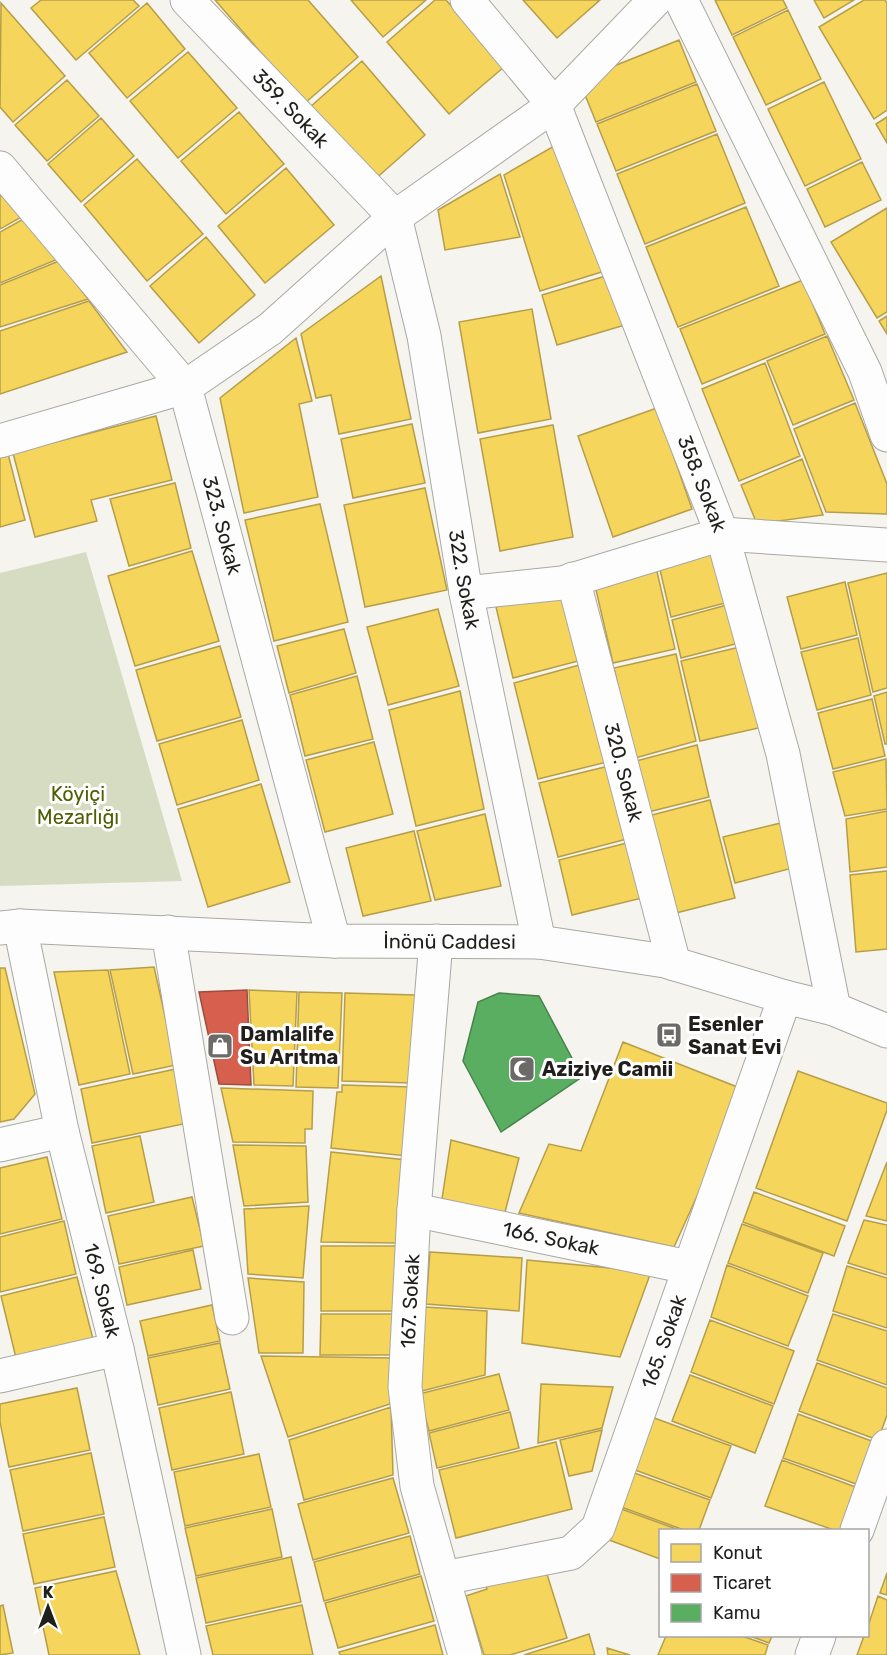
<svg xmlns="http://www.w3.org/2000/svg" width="887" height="1655" font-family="Rubik,sans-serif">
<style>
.green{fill:#d6dcc1}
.homes{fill:#f6d55c;stroke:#b69e49;stroke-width:1.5}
.shops{fill:#d6604d;stroke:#9f4c3e;stroke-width:1.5}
.public{fill:#5aae61;stroke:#49834c;stroke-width:1.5}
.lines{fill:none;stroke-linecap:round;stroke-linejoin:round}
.street-casing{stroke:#a8a8a4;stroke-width:35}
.secondary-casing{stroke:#a8a8a4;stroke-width:35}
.street{stroke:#fefdfd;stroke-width:33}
.secondary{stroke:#fefdfd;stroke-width:33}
.labels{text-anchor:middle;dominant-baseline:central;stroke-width:6;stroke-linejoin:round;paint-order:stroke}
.street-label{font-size:20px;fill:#201f1c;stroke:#fff}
.park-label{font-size:20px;fill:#505f03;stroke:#fff}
.poi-label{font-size:20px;font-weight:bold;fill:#201f1c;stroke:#fff;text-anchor:start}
</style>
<rect width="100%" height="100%" fill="#f5f4ef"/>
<path class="green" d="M86,552L182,881L0,886V573Z"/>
<path class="homes" d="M41,0H133L139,6L76,60L31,8Z
M215,0H308L358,57L305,103Z
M351,0H426L383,37Z
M435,0H446L504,67L449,114L387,42Z
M523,0H600L557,38Z
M715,0H783L787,8L732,35Z
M814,0H854L824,18Z
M864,0H885L887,3V110L874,119L819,27Z
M1,3L65,76L13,122L0,107Z
M147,3L185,49L127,98L89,53Z
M788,10L821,79L766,105L733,37Z
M679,40L696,82L596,122L579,80Z
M188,52L237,108L178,158L130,101Z
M362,61L425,135L373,181L309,108Z
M67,80L99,116L47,161L15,125Z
M824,82L861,159L805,186L768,109Z
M697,84L716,131L616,171L597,124Z
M239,112L284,164L226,214L181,161Z
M887,117V143L876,124Z
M101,118L134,156L81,202L48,164Z
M717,134L745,203L645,244L617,174Z
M554,146L608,270L540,291L504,175Z
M137,159L203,234L147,281L84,205Z
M862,162L881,200L825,227L807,189Z
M286,168L334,225L265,283L218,226Z
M500,174L520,237L445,250L438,210Z
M0,182L25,215L0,229Z
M746,207L779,286L678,327L646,247Z
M887,208V312L877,318L831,242Z
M27,217L58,259L0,283V232Z
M206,237L255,295L199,343L150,286Z
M59,261L88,299L0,327V285Z
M609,275L625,325L557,345L542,295Z
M381,276L411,419L339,434L331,395L316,398L301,334Z
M803,280L825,334L702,384L680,329Z
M89,301L127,352L0,394V331Z
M532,309L551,419L478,433L459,322Z
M887,316V334L879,321Z
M827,336L854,400L793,425L767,361Z
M296,338L312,401L299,404L318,497L244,513L220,398Z
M765,363L800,456L739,481L702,389Z
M855,403L887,484V514L826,512L794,429Z
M657,408L692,509L613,537L578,436Z
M156,416L172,480L91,500L97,521L35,537L13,453Z
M412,424L425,483L353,498L341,439Z
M553,425L573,537L500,551L480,439Z
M8,454L25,520L0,527V456Z
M802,459L823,515L757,524L741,485Z
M175,483L191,548L129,566L110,499Z
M425,488L447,590L365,607L344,505Z
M320,504L348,622L274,641L245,520Z
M721,546L733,601L671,617L658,561Z
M192,551L219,641L135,666L108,576Z
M655,563L675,649L613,663L593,577Z
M887,573V688L873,692L848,583Z
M845,582L857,635L801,649L787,597Z
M565,590L582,660L513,678L496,607Z
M734,603L743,642L681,658L672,620Z
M438,609L459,686L388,705L367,627Z
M344,629L356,673L289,693L277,646Z
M858,638L871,695L817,710L801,652Z
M220,646L241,717L157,741L136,670Z
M744,646L763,727L700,741L681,661Z
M676,654L696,741L635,758L614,668Z
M583,664L607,762L538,779L514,683Z
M357,676L373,739L305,756L290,695Z
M460,691L484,809L416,826L389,710Z
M887,692V744H885L874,696Z
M872,699L885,756L833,769L818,713Z
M242,720L259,780L177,805L159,744Z
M374,742L393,814L325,832L306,760Z
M697,745L709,797L648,812L636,761Z
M886,759L887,809L845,816L833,772Z
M609,766L627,839L558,857L539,783Z
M261,784L290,882L208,907L178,809Z
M710,800L735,898L672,914L648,816Z
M887,811V867L850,872L846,819Z
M485,814L501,886L435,900L417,831Z
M789,821L800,866L735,883L723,837Z
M414,831L431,901L363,916L346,848Z
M627,843L642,898L572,915L559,860Z
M887,871V949L856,952L850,875Z
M154,967L176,1065L133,1074L110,970Z
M0,968H5L35,1094L14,1119L0,1122Z
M108,970L130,1074L79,1085L54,972Z
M249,990L297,992L293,1086L254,1085Z
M299,992L342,993L338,1088L296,1087Z
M345,993L415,995L412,1083L342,1081Z
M623,1042L745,1090L674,1247L519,1213L549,1144L581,1151Z
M176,1069L188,1123L92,1143L81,1089Z
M798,1071L887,1103V1110L847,1221L756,1188Z
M342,1085L411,1087L407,1156L331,1148L337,1092H342Z
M221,1088L313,1091L312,1129H305V1143L233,1142Z
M140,1136L154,1202L106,1213L92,1146Z
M451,1140L519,1158L504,1216L442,1199Z
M233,1145L306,1146L308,1202L244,1206Z
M331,1152L407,1160L398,1243L321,1242Z
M47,1157L62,1219L0,1234V1168Z
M887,1162V1221L866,1216Z
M754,1192L845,1226L834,1256L743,1222Z
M192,1197L204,1246L119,1264L108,1216Z
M309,1206L303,1278L248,1274L244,1209Z
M864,1220L887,1225V1275L848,1263Z
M64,1221L76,1274L0,1292V1237Z
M742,1224L823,1253L808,1293L728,1263Z
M321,1246H398L397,1311H321Z
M193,1250L201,1289L127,1305L119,1267Z
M430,1252L522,1258L519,1311L426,1304Z
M527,1260L651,1272L620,1357L522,1343Z
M727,1265L808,1296L788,1346L711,1317Z
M847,1266L887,1278V1328L833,1311Z
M77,1277L94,1343L17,1362L1,1296Z
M248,1278L304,1282L303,1353H259Z
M212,1305L220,1341L148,1356L140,1321Z
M425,1307L487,1311L485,1375L418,1392Z
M321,1314H397V1355H320Z
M833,1314L887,1331V1385L817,1360Z
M710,1320L794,1351L774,1404L691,1372Z
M220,1343L230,1389L158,1405L148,1358Z
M261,1356L395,1358L390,1404L288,1437Z
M817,1363L887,1388V1415L878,1440L799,1411Z
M499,1374L509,1410L429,1431L419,1394Z
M690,1375L773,1406L755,1453L672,1421Z
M541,1384L613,1387L602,1428L538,1443Z
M77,1388L90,1450L9,1467L0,1422V1404Z
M231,1392L244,1454L172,1470L159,1408Z
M391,1407L393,1475L304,1500L289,1440Z
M510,1412L519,1448L437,1468L429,1433Z
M798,1414L877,1443L862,1486L783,1458Z
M646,1415L731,1446L711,1498L627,1467Z
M602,1430L592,1471L569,1476L560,1440Z
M556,1442L572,1509L456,1538L439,1470Z
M91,1453L104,1514L23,1531L10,1470Z
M259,1454L271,1507L185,1526L174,1472Z
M782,1460L861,1489L845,1530H834L765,1506Z
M626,1470L710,1500L699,1530H684L613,1504Z
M393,1478L409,1533L313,1560L298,1504Z
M613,1506L679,1530H660V1559L601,1537Z
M272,1509L282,1557L196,1576L185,1528Z
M104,1517L115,1567L34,1584L23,1534Z
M410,1536L420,1574L324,1601L314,1562Z
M291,1557L301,1602L206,1623L196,1578Z
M116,1571L140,1655H49L35,1588Z
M546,1571L567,1638L510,1655H484L466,1596L487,1589L485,1582Z
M887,1573V1595L880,1593Z
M421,1576L434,1621L338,1648L325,1603Z
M878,1596L887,1600V1655H857L864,1636H868V1626Z
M3,1605L13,1653L0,1655V1606Z
M302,1605L313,1655H213L206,1626Z
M435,1625L443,1655H340L339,1652Z
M589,1634L595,1655H524L568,1641Z
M666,1636H742L768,1645L765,1655H658Z
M750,1636H772L769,1643Z
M607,1648L630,1655H608Z"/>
<path class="shops" d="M247,990L251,1085L219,1084L199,992Z"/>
<path class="public" d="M499,993L539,996L582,1077L501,1132L463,1061L478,1002Z"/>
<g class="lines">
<defs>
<g id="street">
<path id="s1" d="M187,0L395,217L424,336L466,593L539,942"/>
<path id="s2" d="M467,0L554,105L722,534L783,754L834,1009"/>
<path d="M681,0L865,372L887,435"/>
<path id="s3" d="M0,168L185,387L334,941"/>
<path d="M0,441L185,387L270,329L395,217L554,105L655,0"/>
<path id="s4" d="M573,579L674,964"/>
<path d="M466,593L562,583L722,534L887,545"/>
<path id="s5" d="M20,926L62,1131L117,1349L184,1655"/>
<path d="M168,932L232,1318"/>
<path d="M436,941L414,1210L405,1387L417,1486L465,1655"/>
<path d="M0,1145L62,1131"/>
<path id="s6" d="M414,1210L688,1267"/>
<path d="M0,1376L117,1349"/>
<path d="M857,1530L887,1446"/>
<path id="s7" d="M444,1578L571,1553L598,1528L785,997"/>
<path d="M812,1655L819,1636"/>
</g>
<g id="secondary">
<path id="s8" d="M0,928L20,926L334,941L539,942L665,961L785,997L834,1009L887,1031"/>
</g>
</defs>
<use href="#street" class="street-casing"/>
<use href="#secondary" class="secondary-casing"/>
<use href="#street" class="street"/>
<use href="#secondary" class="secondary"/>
</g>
<defs>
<symbol id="bus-square" viewBox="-11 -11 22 22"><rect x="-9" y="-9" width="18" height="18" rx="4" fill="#6b6a66" stroke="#fff"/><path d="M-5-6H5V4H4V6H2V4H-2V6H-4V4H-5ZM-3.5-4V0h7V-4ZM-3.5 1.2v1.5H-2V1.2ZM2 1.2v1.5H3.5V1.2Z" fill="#fff"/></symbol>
<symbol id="shop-square" viewBox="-11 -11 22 22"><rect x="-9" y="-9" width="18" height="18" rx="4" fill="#6b6a66" stroke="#fff"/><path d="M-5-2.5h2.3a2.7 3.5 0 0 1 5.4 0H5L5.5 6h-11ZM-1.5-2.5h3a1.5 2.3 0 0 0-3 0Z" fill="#fff"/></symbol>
<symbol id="mosque-square" viewBox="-11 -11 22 22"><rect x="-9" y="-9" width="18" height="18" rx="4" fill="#6b6a66" stroke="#fff"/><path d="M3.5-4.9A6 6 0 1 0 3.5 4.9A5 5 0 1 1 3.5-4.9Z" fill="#fff"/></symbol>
</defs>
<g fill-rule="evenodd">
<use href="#bus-square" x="654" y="1020" width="30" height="30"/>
<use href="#shop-square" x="205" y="1031" width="30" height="30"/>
<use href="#mosque-square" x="507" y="1054" width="30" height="30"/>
</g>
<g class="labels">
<g class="street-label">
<text stroke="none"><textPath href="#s1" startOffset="150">359. Sokak</textPath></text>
<text stroke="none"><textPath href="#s2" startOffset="543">358. Sokak</textPath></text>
<text stroke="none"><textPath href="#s3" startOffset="430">323. Sokak</textPath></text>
<text stroke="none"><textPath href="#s1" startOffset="670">322. Sokak</textPath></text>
<text stroke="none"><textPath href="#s4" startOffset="200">320. Sokak</textPath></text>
<text stroke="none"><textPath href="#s8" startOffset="450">İnönü Caddesi</textPath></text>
<text stroke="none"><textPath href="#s6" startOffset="140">166. Sokak</textPath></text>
<text stroke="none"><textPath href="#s5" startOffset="374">169. Sokak</textPath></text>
<text transform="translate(410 1301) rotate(-87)">167. Sokak</text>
<text stroke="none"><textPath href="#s7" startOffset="364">165. Sokak</textPath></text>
</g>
<g class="park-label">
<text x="78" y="794">Köyiçi<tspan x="78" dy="23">Mezarlığı</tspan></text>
</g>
<g class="poi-label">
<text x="688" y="1024">Esenler<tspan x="688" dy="23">Sanat Evi</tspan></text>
<text x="240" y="1034">Damlalife<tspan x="240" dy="23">Su Arıtma</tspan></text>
<text x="542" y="1069">Aziziye Camii</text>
</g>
</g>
<rect x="659" y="1529" width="210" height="108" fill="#ffffff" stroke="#a6a5a4" stroke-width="1.5"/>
<rect x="671" y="1544" width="30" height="18" fill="#f6d55c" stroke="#a6a5a4" stroke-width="1.5"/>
<text x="713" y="1559" font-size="18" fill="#201f1c">Konut</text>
<rect x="671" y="1574" width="30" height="18" fill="#d6604d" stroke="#a6a5a4" stroke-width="1.5"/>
<text x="713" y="1589" font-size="18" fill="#201f1c">Ticaret</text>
<rect x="671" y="1604" width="30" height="18" fill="#5aae61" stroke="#a6a5a4" stroke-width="1.5"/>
<text x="713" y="1619" font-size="18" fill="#201f1c">Kamu</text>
<g transform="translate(48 1607)" stroke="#ffffff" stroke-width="4.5" paint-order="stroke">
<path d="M0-4.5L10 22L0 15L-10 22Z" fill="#201f1c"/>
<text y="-9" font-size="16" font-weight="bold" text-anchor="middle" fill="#201f1c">K</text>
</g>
</svg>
